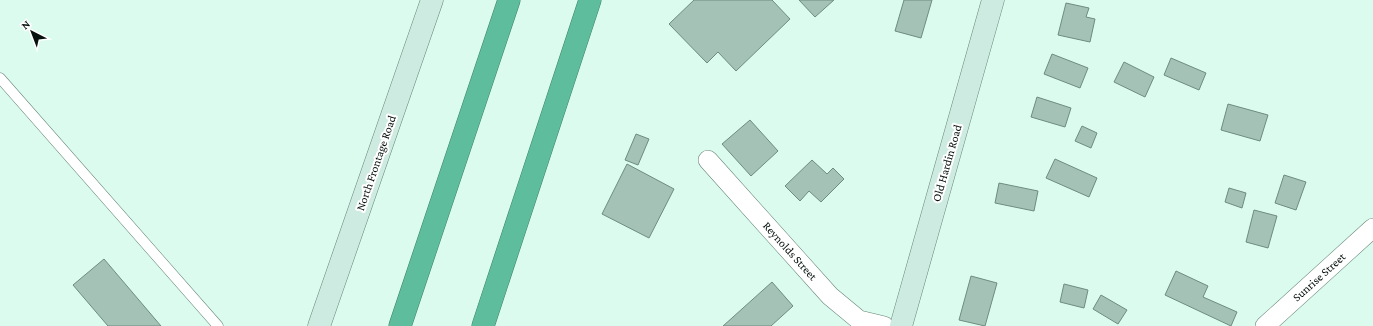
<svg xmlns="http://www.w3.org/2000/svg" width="1373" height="326" font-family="'Crimson Pro',serif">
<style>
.building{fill:#a4c3b6;stroke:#6e8c80}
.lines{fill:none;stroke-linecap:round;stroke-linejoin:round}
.lane-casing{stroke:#678478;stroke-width:11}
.street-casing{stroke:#678478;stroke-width:20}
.secondary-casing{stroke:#678478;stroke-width:23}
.highway-casing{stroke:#3f816a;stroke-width:23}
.lane{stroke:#fff;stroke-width:10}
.street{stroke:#fff;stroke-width:19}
.secondary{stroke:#ceebe1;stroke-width:22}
.highway{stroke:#5dbd9c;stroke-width:22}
.labels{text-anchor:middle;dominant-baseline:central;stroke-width:4;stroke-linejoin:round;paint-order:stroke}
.street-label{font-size:12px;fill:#07120e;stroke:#fff}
</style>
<rect width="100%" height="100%" fill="#dafbed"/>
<path class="building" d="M694,0H772L790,19L736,71L718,52L707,63L669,24Z
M799,0H834L815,17Z
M904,0H932L921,38L895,31Z
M1066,3L1089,8L1086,17L1095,19L1090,42L1058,35Z
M1052,54L1088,68L1080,88L1044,74Z
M1171,58L1206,73L1199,90L1164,75Z
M1124,62L1154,77L1145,97L1114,82Z
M1037,97L1071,108L1065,127L1031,117Z
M1228,104L1268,115L1260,141L1221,130Z
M750,120L778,151L751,176L722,144Z
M1082,126L1097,133L1091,148L1075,141Z
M636,134L649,139L638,165L625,160Z
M1055,159L1097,178L1089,197L1046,178Z
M812,160L827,174L833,168L844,179L821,202L809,191L800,201L785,186Z
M627,164L674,189L649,238L602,214Z
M1284,175L1306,182L1296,210L1275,203Z
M999,183L1038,191L1034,211L995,203Z
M1229,188L1246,193L1242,208L1225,202Z
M1254,210L1277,216L1268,248L1246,242Z
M104,259L161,326H108L73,285Z
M1176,271L1208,286L1203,297L1237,312L1231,326L1165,295Z
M971,276L997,283L985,326L959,320Z
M772,282L793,306L771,326H723Z
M1064,284L1088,290L1084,308L1060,302Z
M1101,295L1127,310L1118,324L1093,309Z"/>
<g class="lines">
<defs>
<path id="lane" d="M0,78L218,326"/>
<path id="street" d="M708,160L830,296L859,320L884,326
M1265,326L1373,228"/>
<path id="secondary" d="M319,326L432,0
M901,326L993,0"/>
<path id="highway" d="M400,326L509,0
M483,326L590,0"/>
</defs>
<use href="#lane" class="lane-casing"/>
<use href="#street" class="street-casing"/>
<use href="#secondary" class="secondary-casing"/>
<use href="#highway" class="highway-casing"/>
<use href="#lane" class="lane"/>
<use href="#street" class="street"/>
<use href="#secondary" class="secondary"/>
<use href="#highway" class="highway"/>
</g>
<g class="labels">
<g class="street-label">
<text transform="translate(376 163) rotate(-71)">North Frontage Road</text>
<text transform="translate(947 163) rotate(-74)">Old Hardin Road</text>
<text transform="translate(790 251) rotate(48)">Reynolds Street</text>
<text transform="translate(1319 277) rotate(-42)">Sunrise Street</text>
</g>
</g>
<g transform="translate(32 32) rotate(318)" stroke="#ffffff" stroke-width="3" paint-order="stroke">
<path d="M0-3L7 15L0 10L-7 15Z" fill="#07120e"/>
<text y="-6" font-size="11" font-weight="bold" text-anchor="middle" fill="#07120e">N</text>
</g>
</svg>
